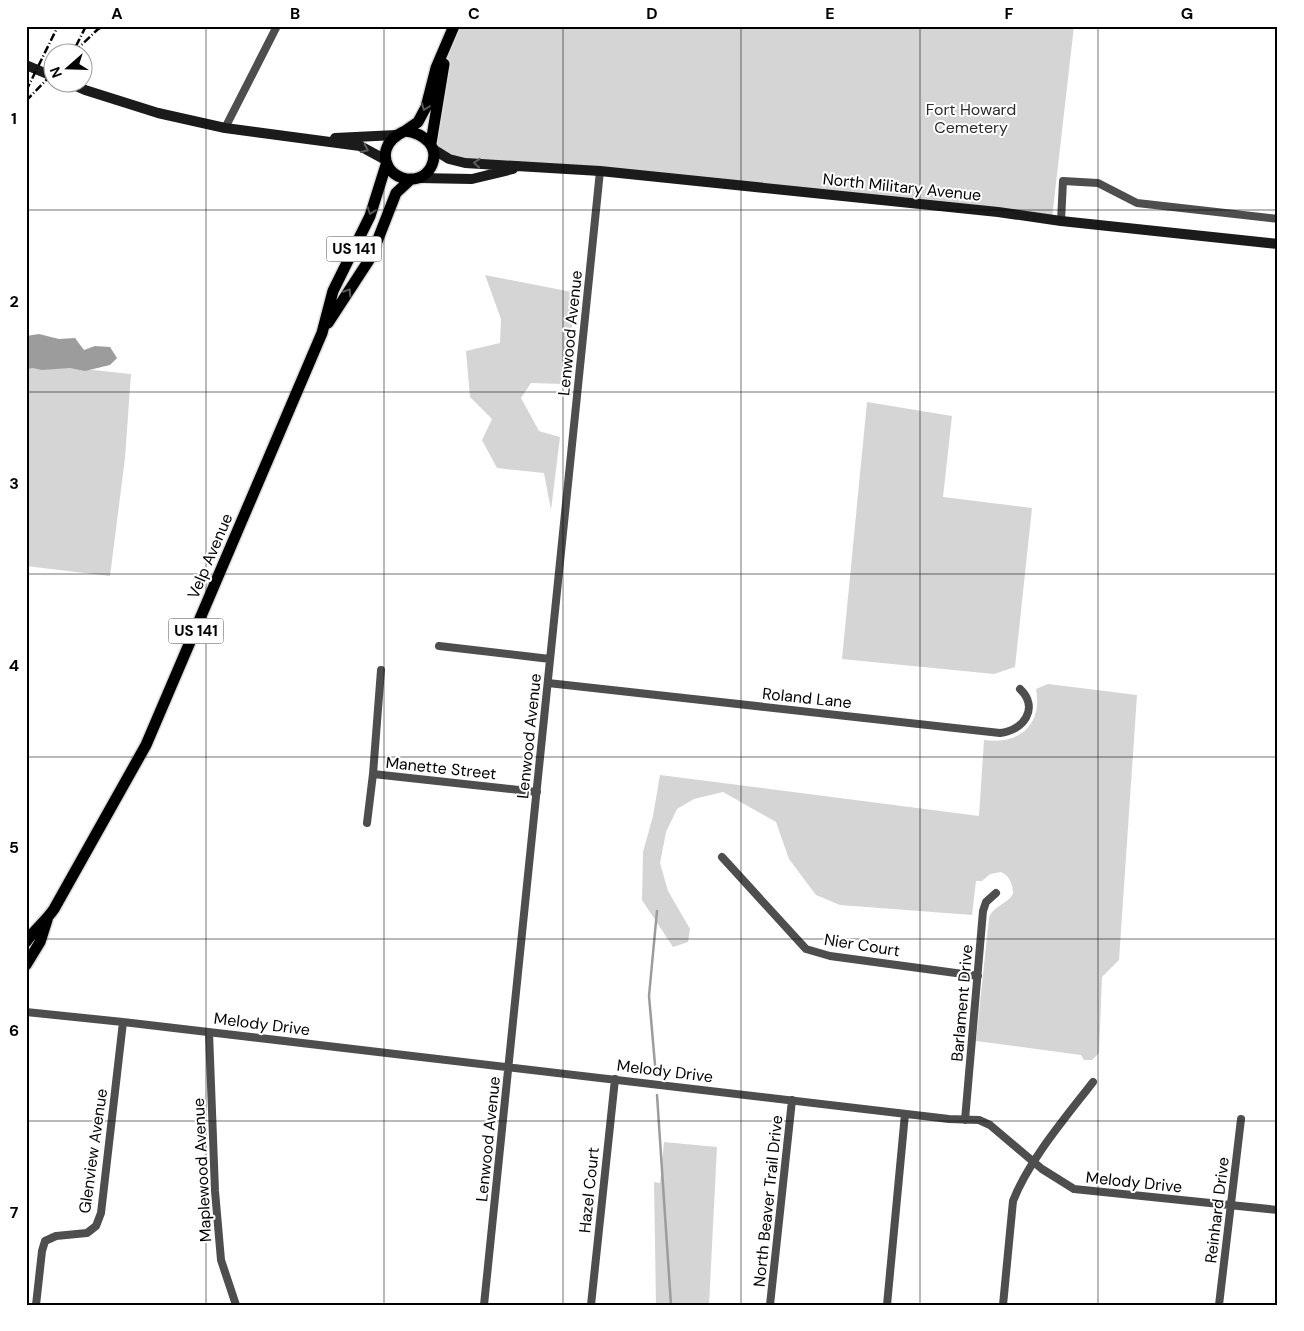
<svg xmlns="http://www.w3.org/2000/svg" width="1304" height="1331" font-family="'DM Sans',sans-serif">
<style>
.green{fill:#d5d5d5}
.water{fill:#9c9c9c}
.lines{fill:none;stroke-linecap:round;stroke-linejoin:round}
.stream{stroke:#9c9c9c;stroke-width:2.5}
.primary-casing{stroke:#dbdbdb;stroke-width:14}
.street{stroke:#4e4e4e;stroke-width:8}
.secondary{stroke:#1b1b1b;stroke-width:10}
.primary{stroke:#000;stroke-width:11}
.rail{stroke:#000;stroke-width:2.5;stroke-dasharray:8 2.5 1 2.5;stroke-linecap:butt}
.oneway{stroke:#595959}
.oneway2{stroke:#5f5f5f}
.grid{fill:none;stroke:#000;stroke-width:1;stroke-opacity:0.55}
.labels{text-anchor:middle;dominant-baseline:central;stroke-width:4;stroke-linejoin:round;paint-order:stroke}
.shield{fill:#fff;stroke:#4c4c4c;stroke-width:1}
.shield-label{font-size:15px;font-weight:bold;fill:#000}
.park-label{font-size:16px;fill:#2c2c2c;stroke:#fff}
.street-label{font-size:16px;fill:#000;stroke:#fff}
.neatline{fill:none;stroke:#000;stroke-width:2}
.grid-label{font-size:16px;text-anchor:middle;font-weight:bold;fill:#000}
</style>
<rect width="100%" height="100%" fill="#fff"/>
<path class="green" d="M454,26H1074L1052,218L465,163L433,149L443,70Z
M485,275L577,293L563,384L531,383L521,398L539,431L560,437L551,510L544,473L497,468L482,440L492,419L470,397L466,351L500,343L501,319Z
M26,363L131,374L125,458L110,576L26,566Z
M867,402L952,416L943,497L1032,508L1015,667L994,674L842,659Z
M1048,684L1137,695L1119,960L1102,977L1099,1053L1092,1060H1084L1081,1055L976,1041L989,918C993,906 1006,905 1013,894C1013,885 1010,876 1001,872L990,874L982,881H976L972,915L840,905L816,895L789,859L776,822L723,792L694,799L677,809L666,832L660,863L668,891L690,929L688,942L673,947L642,900L643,852L653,816L660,775L979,816L984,740C1019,745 1043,725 1036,689Z
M664,1142L717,1147L709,1305H656L654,1182L660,1183Z"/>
<path class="water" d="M39,334L59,339L75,338L84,350L95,346L110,347L117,358L110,365L85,371L70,368L42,370L33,368L26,369V336Z"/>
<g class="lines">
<path class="stream" d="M656,1076L649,996L657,911
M657,1095L671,1305"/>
<defs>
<path id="primary" d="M405,131C423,133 441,146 431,167C419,190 380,178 386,150C389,140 396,135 405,131Z
M405,131L418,122L426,107L436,68L454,26
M431,143L444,64
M328,323L371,257L396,193L411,179
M26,942C34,930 46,921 54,909L146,745L322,333L333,291L370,216L386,165
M26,965L40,942L47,920"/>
</defs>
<use href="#primary" class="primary-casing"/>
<path class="street" d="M225,128L277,26
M1061,221L1063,181L1098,183L1137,203L1278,219
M439,646L550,659
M548,683L1000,733C1023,731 1040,708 1020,689
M373,774L537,792
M367,823L373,774L381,670
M722,857L806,949L830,956L978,976
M26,1012L123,1022L949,1119L979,1120L990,1125L1042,1169L1074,1189L1278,1210
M209,1032L215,1191L221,1260L236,1305
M965,1120L983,911L986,902L996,893
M36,1305L42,1251L45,1241L56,1236L87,1233L96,1226L101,1213L123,1022
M484,1305L600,171
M591,1305L615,1079
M770,1305L792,1100
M887,1305L905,1114
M1003,1305L1013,1201C1029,1160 1066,1117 1093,1082
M1219,1305L1241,1119"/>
<path class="secondary" d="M26,65L52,76
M67,82L85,90L158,113L225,128L360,146L384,159
M335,138L396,135
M433,149L449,159L465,163L600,171L998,212L1061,221L1278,244
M418,178L472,179L513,169"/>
<use href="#primary" class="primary"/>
<path class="rail" d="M76,46L86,26
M74,52L97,30L103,26
M26,91L58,26
M26,101L52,74"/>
</g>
<defs><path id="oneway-chevron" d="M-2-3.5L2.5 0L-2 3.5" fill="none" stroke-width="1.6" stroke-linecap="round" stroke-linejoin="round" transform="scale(1.25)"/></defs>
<g class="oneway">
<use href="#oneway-chevron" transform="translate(425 107) rotate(111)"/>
<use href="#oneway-chevron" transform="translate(371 211) rotate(110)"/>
<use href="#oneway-chevron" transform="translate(348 292) rotate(-57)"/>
</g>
<g class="oneway2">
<use href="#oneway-chevron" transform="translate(365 149) rotate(24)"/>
<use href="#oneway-chevron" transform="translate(477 163) rotate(-176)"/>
</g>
<path class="grid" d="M206,26V1305M384,26V1305M563,26V1305M741,26V1305M920,26V1305M1098,26V1305M26,210H1278M26,392H1278M26,574H1278M26,757H1278M26,939H1278M26,1121H1278"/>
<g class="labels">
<g class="shield">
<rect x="326.5" y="236.5" width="55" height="25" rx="4"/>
<rect x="168.5" y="618.5" width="55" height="25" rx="4"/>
</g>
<g class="shield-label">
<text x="354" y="249">US 141</text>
<text x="196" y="631">US 141</text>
</g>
<g class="park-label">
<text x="971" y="109">Fort Howard<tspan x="971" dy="18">Cemetery</tspan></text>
</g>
<g class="street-label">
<text transform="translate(902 187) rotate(6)">North Military Avenue</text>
<text transform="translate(570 333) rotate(-84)">Lenwood Avenue</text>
<text transform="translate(210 556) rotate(-67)">Velp Avenue</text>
<text transform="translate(807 698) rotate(6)">Roland Lane</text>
<text transform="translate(529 736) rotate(-84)">Lenwood Avenue</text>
<text transform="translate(441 768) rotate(6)">Manette Street</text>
<text transform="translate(862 945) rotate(9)">Nier Court</text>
<text transform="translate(962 1003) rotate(-85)">Barlament Drive</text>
<text transform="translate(262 1024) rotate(7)">Melody Drive</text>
<text transform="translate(665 1071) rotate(7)">Melody Drive</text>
<text transform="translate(488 1139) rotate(-84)">Lenwood Avenue</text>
<text transform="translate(93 1151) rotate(-82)">Glenview Avenue</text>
<text transform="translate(202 1170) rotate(-93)">Maplewood Avenue</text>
<text transform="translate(1134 1182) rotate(6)">Melody Drive</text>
<text transform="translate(589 1190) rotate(-84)">Hazel Court</text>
<text transform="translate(768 1201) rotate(-84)">North Beaver Trail Drive</text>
<text transform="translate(1217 1210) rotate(-83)">Reinhard Drive</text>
</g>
</g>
<rect width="1304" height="1331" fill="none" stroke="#ffffff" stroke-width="55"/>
<g transform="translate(68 68) rotate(250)"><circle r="24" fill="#ffffff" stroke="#999999"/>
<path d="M0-4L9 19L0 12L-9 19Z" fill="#000000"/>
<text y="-8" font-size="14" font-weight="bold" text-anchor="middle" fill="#000000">N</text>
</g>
<rect x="28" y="28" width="1248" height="1276" class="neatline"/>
<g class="grid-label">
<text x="117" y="19">A</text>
<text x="295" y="19">B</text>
<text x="474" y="19">C</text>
<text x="652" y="19">D</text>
<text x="830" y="19">E</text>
<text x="1009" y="19">F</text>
<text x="1187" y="19">G</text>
<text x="14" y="124">1</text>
<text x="14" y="307">2</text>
<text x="14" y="489">3</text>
<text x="14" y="671">4</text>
<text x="14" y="853">5</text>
<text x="14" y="1036">6</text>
<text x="14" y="1218">7</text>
</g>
</svg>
